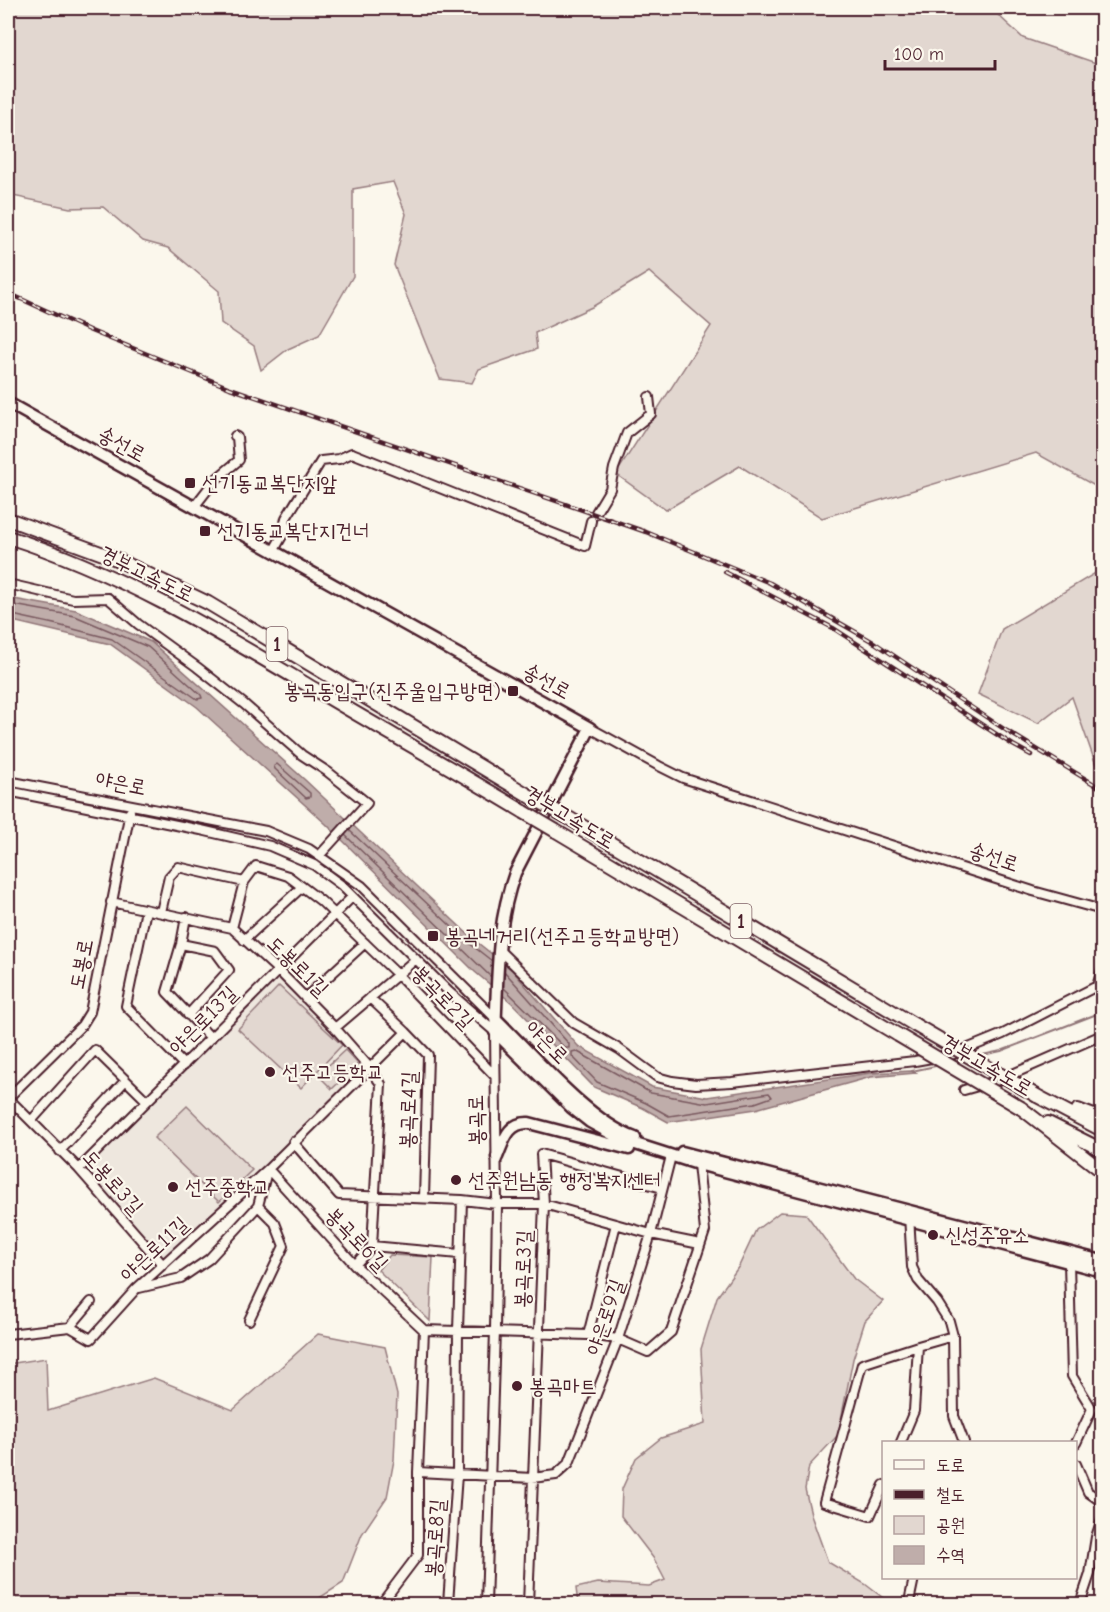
<svg xmlns="http://www.w3.org/2000/svg" width="1110" height="1612" font-family="'Comic Neue','Poor Story',sans-serif">
<style>
.built{fill:#eee7de}
.green{fill:#e2d7d0;stroke:#967b7e;stroke-width:1.5}
.water{fill:#bfadaa;stroke:#907477;stroke-width:1.5}
.lines{fill:none;stroke-linecap:round;stroke-linejoin:round}
.shore{stroke:#79585e;stroke-width:1.5}
.stream{stroke:#907477;stroke-width:2}
.minor-casing{stroke:#4a1f2b;stroke-width:12}
.major-casing{stroke:#4a1f2b;stroke-width:15}
.highway-casing{stroke:#4a1f2b;stroke-width:16}
.minor{stroke:#fbf7ec;stroke-width:8}
.major{stroke:#fbf7ec;stroke-width:10}
.highway{stroke:#fbf7ec;stroke-width:12}
.rail-casing{stroke:#4a1f2b;stroke-width:4.5}
.rail{stroke:#fbf7ec;stroke-width:2;stroke-dasharray:7;stroke-linecap:butt}
.highway-bridge-casing{stroke:#4a1f2b;stroke-width:16;stroke-linecap:butt}
.highway-bridge{stroke:#fbf7ec;stroke-width:12}
.poi-dot{fill:#4a1f2b;stroke:#fbf7ec;stroke-width:2}
.labels{text-anchor:middle;dominant-baseline:central;stroke-width:4.5;stroke-linejoin:round;paint-order:stroke}
.shield{fill:#fbf7ec;stroke:#7f6065;stroke-width:1.5}
.shield-label{font-size:20px;font-weight:bold;fill:#4a1f2b}
.street-label{font-size:21px;fill:#4a1f2b;stroke:#fbf7ec}
.poi-label{font-size:21px;fill:#4a1f2b;stroke:#fbf7ec;text-anchor:start}
</style>
<rect width="100%" height="100%" fill="#fbf7ec"/>
<filter id="ink" filterUnits="userSpaceOnUse"><feTurbulence type="fractalNoise" baseFrequency=".0167" numOctaves="2"/><feDisplacementMap in="SourceGraphic" scale="12" xChannelSelector="R" yChannelSelector="G"/><feConvolveMatrix kernelMatrix="1 2 1 2 8 2 1 2 1" color-interpolation-filters="sRGB"/></filter>
<g filter="url(#ink)">
<path class="built" d="M278,970L369,1067L293,1142L163,1265L79,1169Z"/>
<path class="green" d="M8,8H998L997,14L1023,38L1102,65V490L1036,453L822,518L740,466L666,510L616,474L711,326L649,272L592,307L535,333L537,349L479,369L472,383L440,379L394,265L406,214L393,182L353,189V276L319,335L288,349L261,370L254,346L221,323L219,291L168,248L143,241L103,207L70,208L8,195Z
M1102,569V782L1072,697L1038,723L978,694L1002,629Z
M279,986L342,1045L301,1088L238,1029Z
M345,1050L358,1064L332,1089L318,1075Z
M187,1106L252,1170L219,1202L154,1138Z
M780,1212L806,1214L854,1279L883,1301L865,1321L853,1359L838,1435L809,1466L805,1489L812,1518L828,1562L865,1584L891,1604H578L576,1588L598,1583L649,1586L665,1580L654,1559L621,1516L622,1489L636,1458L661,1438L705,1424L701,1349L717,1297L739,1266L756,1230Z
M390,1255L433,1257L430,1321L378,1270Z
M318,1334L385,1347L397,1395L394,1460L387,1497L362,1534L343,1583L310,1604H8V1364L46,1358L48,1411L154,1378L233,1410Z"/>
<path class="water" d="M8,598L76,610L151,642L305,780L473,939L512,970L578,1046L652,1087L707,1097L870,1073L912,1071L916,1073L871,1077L756,1109L668,1122L643,1108L594,1087L512,1003L475,972L326,824L197,707L110,644L8,620Z"/>
<g class="lines">
<path class="shore" d="M8,604L75,616L148,647L201,695L202,698L197,699L112,639L54,624L8,614
M277,764L310,793V797L306,798L275,769L274,766Z
M349,830L469,943L492,961
M345,835L491,977
M504,988L565,1048H569V1044L504,971
M576,1051L651,1093L707,1103L769,1093L772,1097L755,1103L669,1116L646,1103L597,1082L572,1056V1052Z"/>
<path class="stream" d="M978,1056L1001,1051L1102,1012
M952,1062L964,1059
M916,1073L912,1071L940,1065"/>
<defs>
<path id="minor" d="M194,507L215,480L239,460L237,437L235,436
M595,514L610,489L614,468L627,433L651,414L649,397
M273,552L287,527L285,523L286,518L321,461L339,459L352,453L585,546L591,521
M8,584L73,599L108,598L138,624L197,667L244,704L302,755L328,772L367,803L319,856
M590,728L659,766L683,778L1033,891L1102,910
M8,781L266,831L309,849L362,886L495,1018
M8,791L201,830L270,846L314,865L341,885L449,992L495,1032L497,1204L495,1331L486,1604
M111,902L232,928L278,970L335,1028L369,1067L381,1084L372,1246L355,1265
M146,910L126,1006L184,1065
M161,912L169,877L178,867L244,882
M186,917L181,944L167,992L211,1038
M232,928L244,882L256,866L288,876L321,901L398,975L495,1076
M244,940L302,887
M181,944L215,951L229,970L188,1015
M499,950L574,1023L619,1049L657,1077L672,1081L696,1084L732,1082L915,1061L954,1054L1003,1034L1097,986L1102,970
M305,998L365,943
M335,1028L416,959
M406,1032L428,1055L424,1198
M964,1090L999,1080L1102,1035
M8,1098L82,1025L90,1012L130,812
M8,1098L79,1169L163,1265
M31,1121L95,1050L147,1101
M293,1142L339,1195L462,1200L497,1204H544L651,1234L700,1244
M60,1151L125,1081
M79,1169L352,897
M268,1169L355,1265L424,1330L588,1335L618,1339L648,1352L671,1332L705,1231L698,1164
M909,1215L912,1267L918,1280L937,1302L949,1321L953,1336L954,1416L964,1442
M372,1246L459,1254
M1069,1262L1072,1376L1092,1409L1076,1443
M139,1288L181,1278L209,1259L258,1206L267,1171
M249,1320L284,1246L275,1223L258,1206
M70,1327L91,1339L136,1289L268,1169L406,1032L370,998
M8,1334L70,1327L91,1302
M588,1335L616,1224
M901,1442L914,1411L918,1346L953,1336
M1076,1464L1088,1492L1102,1502
M418,1472L532,1478L556,1475L569,1463L618,1339L651,1234L671,1156
M884,1485L870,1516L824,1502L862,1364L918,1346
M909,1602L914,1578
M381,1604L418,1555V1472L424,1330
M448,1604L457,1474L458,1331L462,1200
M528,1604L544,1204L541,1154L662,1188
M1080,1604L1090,1574L1096,1537L1102,1519"/>
<path id="major" d="M8,403L590,728L515,873C496,925 498,977 495,1032L571,1107L590,1122L623,1140L698,1164L1102,1271
M495,1018C532,1054 588,1121 635,1138
M682,1152L1102,1261
M497,1157C504,1140 508,1122 529,1123L629,1149"/>
<path id="highway" d="M8,519L114,558L208,603L533,798
M8,537C121,573 215,630 316,690C385,731 455,770 524,812
M567,817L915,1025
M556,831L898,1035
M1037,1096L1102,1130
M1021,1108L1102,1171
M1078,1110L1102,1119
M1048,1123L1102,1150"/>
</defs>
<use href="#minor" class="minor-casing"/>
<use href="#major" class="major-casing"/>
<use href="#highway" class="highway-casing"/>
<use href="#minor" class="minor"/>
<use href="#major" class="major"/>
<use href="#highway" class="highway"/>
<defs>
<path id="rail" d="M8,293L91,331L230,388L646,532L770,583L875,643L1007,731L1102,789
M725,572L833,628L1013,745L1031,755"/>
</defs>
<use href="#rail" class="rail-casing"/>
<use href="#rail" class="rail"/>
<defs>
<path id="highway-bridge" d="M533,798L567,817
M524,812L556,831
M915,1025L1037,1096
M898,1035L1021,1108"/>
</defs>
<use href="#highway-bridge" class="highway-bridge-casing"/>
<use href="#highway-bridge" class="highway-bridge"/>
</g>
</g>
<g class="poi-dot">
<rect x="184" y="477" width="12" height="12" rx="3"/>
<rect x="199" y="525" width="12" height="12" rx="3"/>
<rect x="507" y="685" width="12" height="12" rx="3"/>
<rect x="427" y="930" width="12" height="12" rx="3"/>
<circle cx="270" cy="1072" r="6"/>
<circle cx="456" cy="1180" r="6"/>
<circle cx="173" cy="1187" r="6"/>
<circle cx="933" cy="1235" r="6"/>
<circle cx="517" cy="1386" r="6"/>
</g>
<g class="labels">
<g class="shield">
<rect x="266.5" y="627" width="21" height="34" rx="4.5"/>
<rect x="730.5" y="904" width="21" height="34" rx="4.5"/>
</g>
<g class="shield-label">
<text x="277" y="644">1</text>
<text x="741" y="921">1</text>
</g>
<g class="street-label">
<text transform="translate(122 444) rotate(29)">송선로</text>
<text transform="translate(147 574) rotate(26)">경부고속도로</text>
<text transform="translate(547 681) rotate(29)">송선로</text>
<text transform="translate(121 783) rotate(11)">야은로</text>
<text transform="translate(570 817) rotate(31)">경부고속도로</text>
<text transform="translate(994 857) rotate(19)">송선로</text>
<text transform="translate(81 964) rotate(-79)">도봉로</text>
<text transform="translate(298 966) rotate(44)">도봉로1길</text>
<text transform="translate(443 997) rotate(46)">봉곡로2길</text>
<text transform="translate(203 1020) rotate(-45)">야은로13길</text>
<text transform="translate(547 1042) rotate(45)">야은로</text>
<text transform="translate(987 1065) rotate(30)">경부고속도로</text>
<text transform="translate(408 1110) rotate(-88)">봉곡로4길</text>
<text transform="translate(476 1120) rotate(-91)">봉곡로</text>
<text transform="translate(113 1182) rotate(48)">도봉로3길</text>
<text transform="translate(357 1239) rotate(46)">봉곡로6길</text>
<text transform="translate(154 1249) rotate(-43)">야은로11길</text>
<text transform="translate(523 1269) rotate(-88)">봉곡로3길</text>
<text transform="translate(605 1317) rotate(-71)">야은로9길</text>
<text transform="translate(435 1538) rotate(-86)">봉곡로8길</text>
</g>
<g class="poi-label">
<text x="202" y="483">선기동교복단지앞</text>
<text x="217" y="531">선기동교복단지건너</text>
<text x="501" y="691" text-anchor="end">봉곡동입구(진주울입구방면)</text>
<text x="445" y="936">봉곡네거리(선주고등학교방면)</text>
<text x="282" y="1072">선주고등학교</text>
<text x="468" y="1180">선주원남동 행정복지센터</text>
<text x="185" y="1187">선주중학교</text>
<text x="945" y="1235">신성주유소</text>
<text x="529" y="1386">봉곡마트</text>
</g>
</g>
<rect width="1110" height="1612" fill="none" stroke="#fbf7ec" stroke-width="30"/>
<rect x="15" y="15" width="1080" height="1582" fill="none" stroke="#4a1f2b" stroke-width="2" filter="url(#ink)"/>
<rect x="882" y="1441" width="195" height="138" fill="#fbf7ec" stroke="#b4a19f" stroke-width="1.5"/>
<rect x="894" y="1460" width="30" height="9" fill="#fbf7ec" stroke="#b4a19f" stroke-width="1.5"/>
<text x="936" y="1471" font-size="18" fill="#4a1f2b">도로</text>
<rect x="894" y="1490" width="30" height="9" fill="#4a1f2b" stroke="#b4a19f" stroke-width="1.5"/>
<text x="936" y="1501" font-size="18" fill="#4a1f2b">철도</text>
<rect x="894" y="1516" width="30" height="18" fill="#e2d7d0" stroke="#b4a19f" stroke-width="1.5"/>
<text x="936" y="1531" font-size="18" fill="#4a1f2b">공원</text>
<rect x="894" y="1546" width="30" height="18" fill="#bfadaa" stroke="#b4a19f" stroke-width="1.5"/>
<text x="936" y="1561" font-size="18" fill="#4a1f2b">수역</text>
<path d="M885 60v9h110v-9" fill="none" stroke="#4a1f2b" stroke-width="3"/>
<text x="894" y="60" font-size="18" fill="#4a1f2b" stroke="#fbf7ec" stroke-width="4.5" paint-order="stroke">100 m</text>
</svg>
